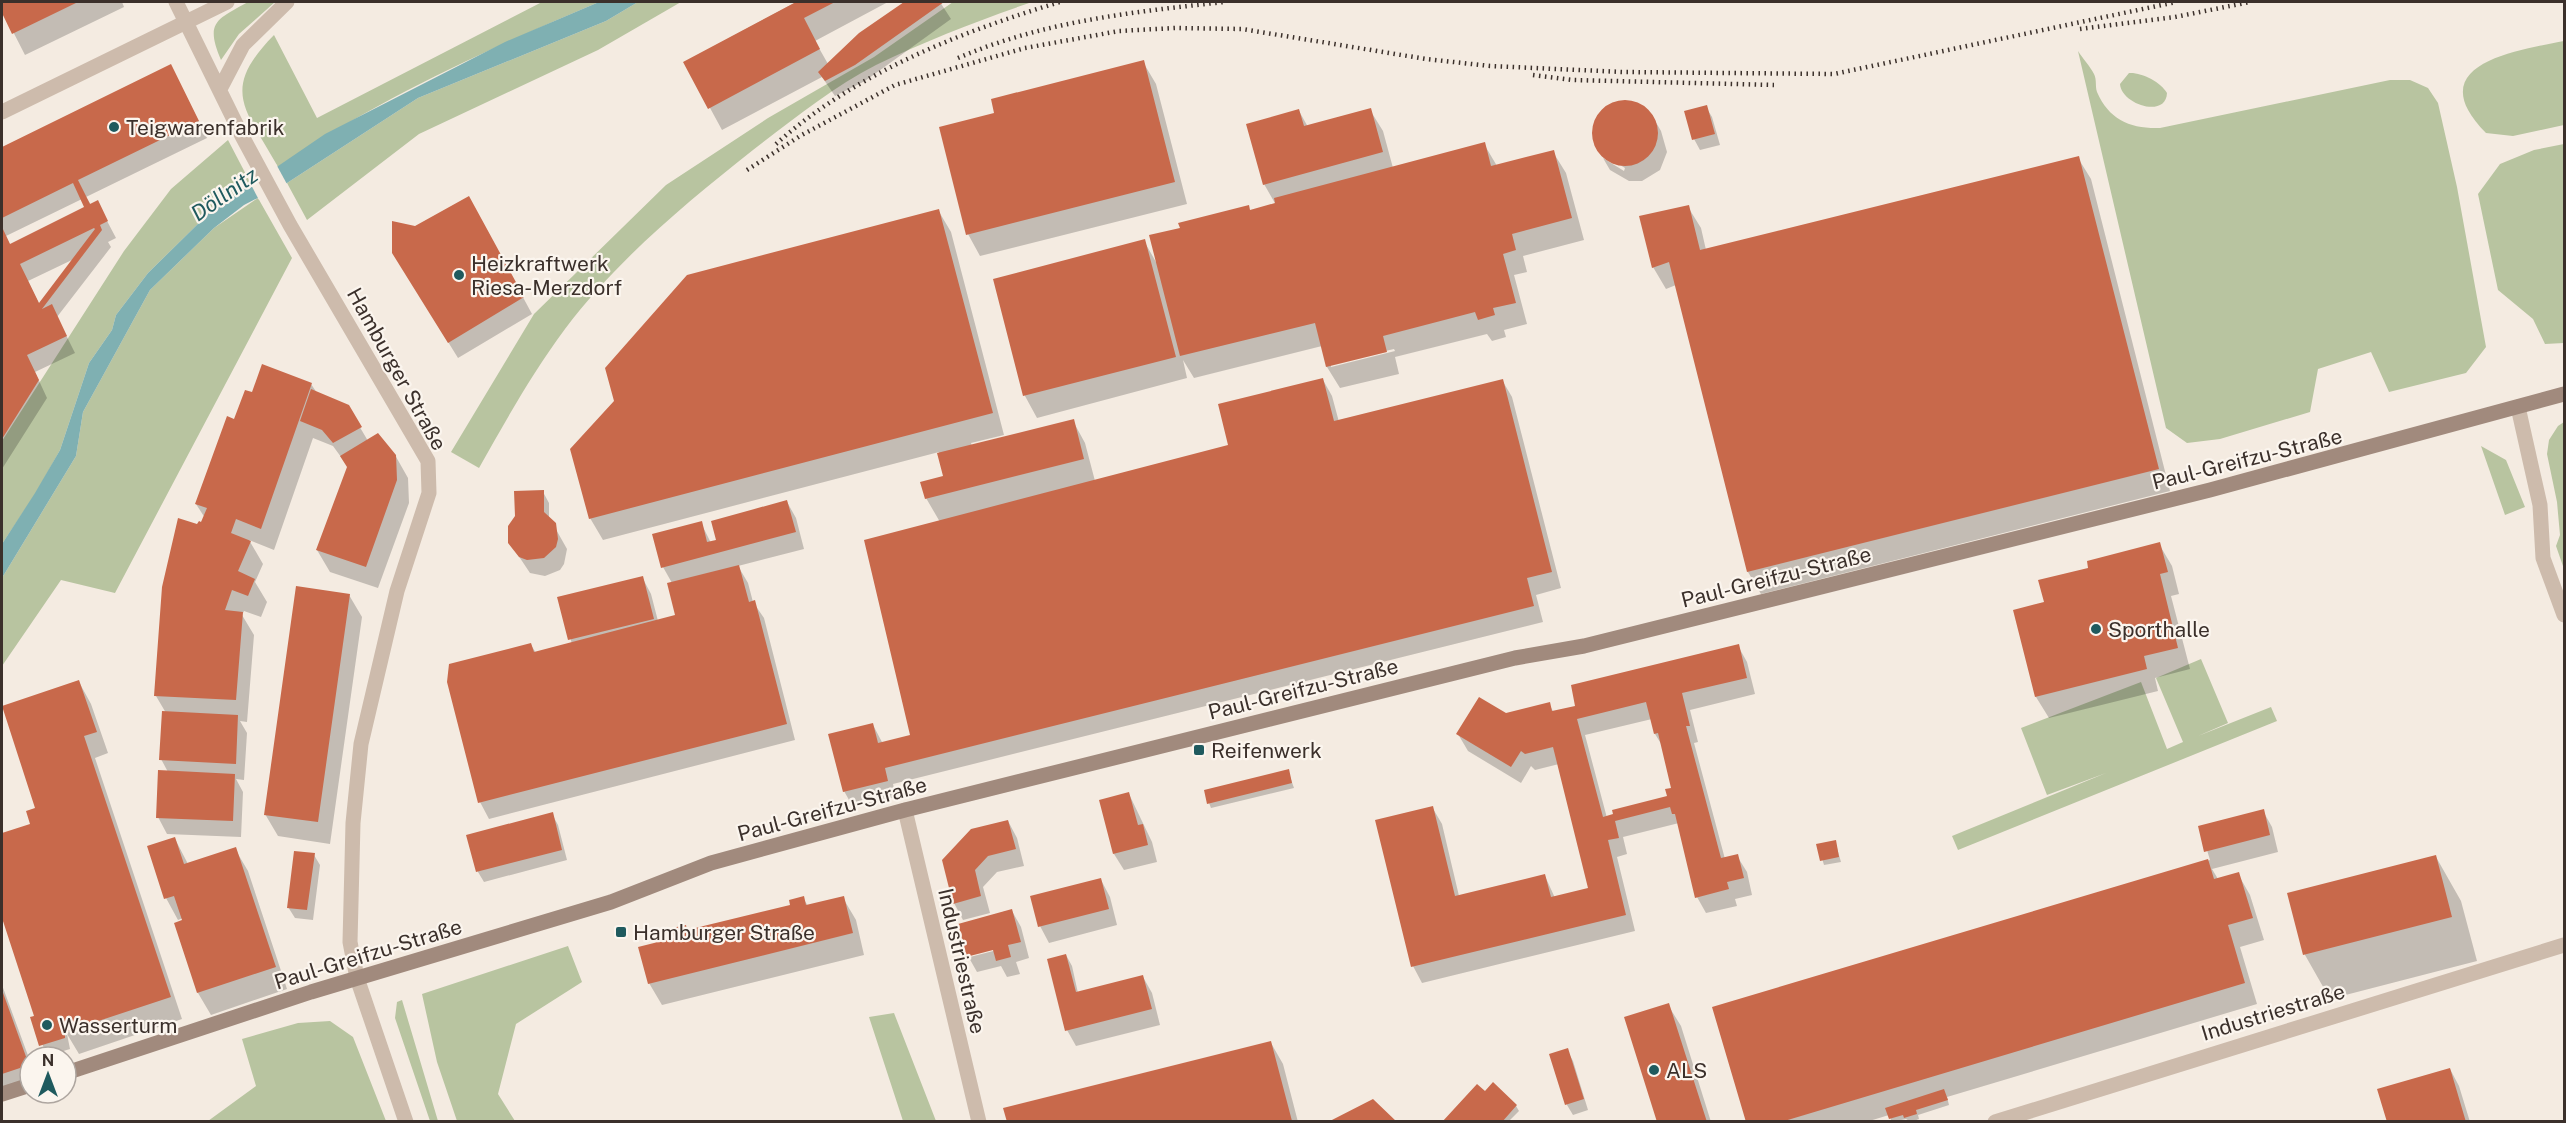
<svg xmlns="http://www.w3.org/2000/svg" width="2566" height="1123" font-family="'Public Sans',sans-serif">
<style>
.green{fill:#b8c4a0}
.water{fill:#7fb0b2}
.pier{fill:#f4ebe1}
.shadow{fill:#0003;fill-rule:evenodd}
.building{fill:#c8694b;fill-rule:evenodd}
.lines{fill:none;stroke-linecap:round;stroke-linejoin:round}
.minor{stroke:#cdbbac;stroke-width:15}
.tertiary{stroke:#cdbbac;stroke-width:15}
.secondary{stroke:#a18a7d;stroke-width:15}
.rail{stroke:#3b302b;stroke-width:4.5;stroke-dasharray:1.5 4.5;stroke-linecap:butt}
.poi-dot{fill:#1f5a5e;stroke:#fbf5ee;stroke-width:2}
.labels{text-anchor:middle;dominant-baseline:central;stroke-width:4.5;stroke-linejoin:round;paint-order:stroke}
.poi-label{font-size:21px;fill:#3b302b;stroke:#fbf5ee;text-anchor:start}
.street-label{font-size:21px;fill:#3b302b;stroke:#fbf5ee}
.water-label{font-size:22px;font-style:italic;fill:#1f5a5e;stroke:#fbf5ee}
</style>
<rect width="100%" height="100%" fill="#f4ebe1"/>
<path class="green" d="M248,2H275L239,34L221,60C205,22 216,20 248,2Z
M542,2H599C489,49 377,99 278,167C246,109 219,91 274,35L317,118Z
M638,2H681L598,50L419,134L307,220L287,183L418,98L606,21Z
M953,2H1032C980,20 927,40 876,65C833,87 792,120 753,150C686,203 617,260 565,329C533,372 506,420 479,468L451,452L534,314L666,185L768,118L874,57Z
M2564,41V125L2513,136L2486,133C2419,65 2514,51 2564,41Z
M2078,51C2083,59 2090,66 2094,74C2097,80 2095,86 2097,92C2109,120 2131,129 2160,128L2390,80H2410L2428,88L2438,103L2457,187L2486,347L2466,373L2389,392L2371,352L2318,369L2310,412L2220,439L2187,443L2166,428Z
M2129,73C2141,72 2161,82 2167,93C2166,119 2121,104 2120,84Z
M228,140L251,184L208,214L148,273L116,315L112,330L89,363L60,450L36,493L2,544V441L124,251L171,189Z
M2564,144V343L2545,344L2533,319L2498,290L2478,194L2500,164L2534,150Z
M258,198L292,258L115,593L61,580L2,666V578L76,456L83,412L100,381L150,290L214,228Z
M2564,422V569L2556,546L2560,535L2557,502L2547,454L2549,440L2558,426Z
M2481,446L2506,460L2525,507L2505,515Z
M2201,659L2228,723L2198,736L2271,707L2277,721L1958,850L1952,836L2106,773L2047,795L2021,728L2141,682L2167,749L2183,742L2156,678Z
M568,946L582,982L516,1024L498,1094L515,1121H457L437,1062L422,994Z
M402,1000L438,1121H430L395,1018L397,1002Z
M894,1013L936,1121H903L869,1017Z
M330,1021L353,1037L386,1121H208L256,1086L242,1039L298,1023Z"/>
<path class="water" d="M599,2H638L606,21L418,98L287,183L244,205L214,228L150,290L83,412L76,456L2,578V544L35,493L60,450L89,363L112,330L116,315L148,273L208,214L325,134L505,42Z"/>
<path class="pier" d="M276,164L288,186L259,200L249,181Z"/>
<path class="shadow" d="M2,2H122L124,7L25,55L2,10Z
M796,2H888L815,41L828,64L860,34L907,2H940L951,19L865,81L835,96L822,77L722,130L685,62Z
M1143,62L1156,84L1187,204L980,256L968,234L996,114Z
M171,66L207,138L86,197L91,205L106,219L116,238L108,242L111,247L57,317L75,353L35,372L47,398L2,469V149ZM82,199L86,208L10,245L6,236ZM74,259L39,304L28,281Z
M1619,101L1633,102L1651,114L1661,131L1667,152L1660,170L1642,181H1629L1610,170L1603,158L1624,171L1625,168L1602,154V156L1595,143V122L1609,105Z
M1706,107L1712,117L1720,145L1700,150L1694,139Z
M1370,110L1383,131L1393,168L1484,144L1497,166L1553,152L1566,173L1584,240L1523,256L1527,272L1514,275L1527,324L1504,330L1506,337L1492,341L1487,334L1395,357L1399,374L1340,388L1327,367L1322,346L1194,378L1183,360L1187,378L1037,418L1025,396L995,280L1144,241L1156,262L1251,211L1276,205L1264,184L1299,111L1308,127ZM1394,349L1395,351L1331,367V364Z
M2078,158L2091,179L2170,491L1761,594L1748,572L1676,285L1666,289L1653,267L1688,207L1701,228L1706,250Z
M938,210L951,232L1004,435L971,443L972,446L1073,421L1085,443L1095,481L1230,446L1323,380L1332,396L1339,422L1502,380L1512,397L1561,588L1536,595L1543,622L893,784L896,797L853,807L844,791L873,725L883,744L912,736L940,522L926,498L945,477L939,452L603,540L590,518Z
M478,214L532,314L458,358L403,269L415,228Z
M311,384L317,393L348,407L368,441L395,455L408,478L409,503L378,588L330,572L317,550L349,468L333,446L313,438L274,550L249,540L263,564L255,582L267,602L261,617L244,611L242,615L254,635L247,722L240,721L247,733L244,780L236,779L243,792L241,837L167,834L158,817L168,772L161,759L166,713L156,696L198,526L205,518L196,504L235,421L253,394Z
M543,492L549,503V517L567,549L564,564L560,570L545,576L530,573L510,543Z
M787,502L796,518L804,549L738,566L748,583L753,602L764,618L795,740L489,819L480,802L531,645L536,653L572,644L559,598L642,577L651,594L658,621L677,616L672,583L663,567L701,523L711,543Z
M2159,544L2172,566L2179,594L2171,596L2190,669L2155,678L2158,691L2049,718L2036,697L2015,611L2045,603L2090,569Z
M349,595L362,617L330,844L278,836L265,814Z
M1738,646L1747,662L1755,694L1690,710L1698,742L1694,743L1725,859L1737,856L1747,872L1752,895L1735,899L1737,906L1706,913L1697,897L1679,823L1623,837L1627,854L1617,857L1635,931L1422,983L1413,966L1432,807L1442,824L1459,896L1545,876L1555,898L1590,889L1559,764L1535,770L1531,766L1521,783L1468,751L1458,734L1506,715L1549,704L1554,713L1577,707ZM1652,719L1655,734L1663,747L1673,789L1669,797L1607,818L1585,735Z
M79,682L91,704L108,753L95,758L182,1019L79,1054L67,1034L70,1049L47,1056L32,1018L35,1015L2,913V835L32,825Z
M1288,771L1294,788L1211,808L1209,803Z
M1129,794L1152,842L1157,862L1124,870L1114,854Z
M2263,811L2272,827L2278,852L2212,869L2218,879L2238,874L2250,895L2264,940L2240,947L2257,1004L1947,1097L1949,1105L1918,1115L1919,1119L1911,1122L1906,1119L1892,1122L1889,1115L1866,1122H1748L1714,1008L2210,860L2200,827Z
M552,814L558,825L567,860L484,882L478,872L468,836Z
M1008,821L1017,838L1024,866L997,872L983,887L990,913L963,920L954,903L971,830Z
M175,839L188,864L235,849L248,871L287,989L211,1015L198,993L175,924L184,921L183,918L178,920L166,898Z
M1835,841L1841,862L1824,865L1818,845Z
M314,855L320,865L313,920L295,918L288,907Z
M2436,857L2461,901L2477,961L2330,999L2305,955L2289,894Z
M1101,880L1110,897L1117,925L1049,943L1040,926Z
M803,898L808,906L843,898L856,920L864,955L662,1005L649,983L685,927L688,931L792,906Z
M1012,911L1021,927L1029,958L1016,962L1020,974L1007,977L1001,966L977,972L968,956ZM1000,946L1001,949L970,957V954Z
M1066,955L1072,966L1078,993L1143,977L1152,993L1160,1025L1076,1046L1067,1030Z
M2,985L30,1061V1084L2,1093Z
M1668,1005L1681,1026L1711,1122H1659Z
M1271,1043L1283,1064L1298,1122H1008Z
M1567,1050L1573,1061L1588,1110L1573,1115L1567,1105L1551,1055Z
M2450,1069L2459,1086L2470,1122H2388Z
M1485,1093L1516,1106L1519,1111L1508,1122H1444Z"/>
<path class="building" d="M2,2H78L12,34L2,13Z
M796,2H835L804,18L820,49L708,109L683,62Z
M904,2H944L855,65L825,81L818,72L859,33Z
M1144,60L1175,182L966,235L939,127L994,113L991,99Z
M171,64L199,121L78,180L90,204L98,200L108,221L100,225L102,230L42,309L52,304L67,336L27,355L39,380L2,439V227L10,244L84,207L73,183L2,218V147ZM94,228L95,229L39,303L20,264Z
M1592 133a33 33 0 1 1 66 0a33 33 0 1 1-66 0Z
M1707,105L1715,134L1692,140L1684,111Z
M1371,108L1383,152L1263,185L1246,124L1299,109L1304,126Z
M1485,142L1491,166L1554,150L1572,218L1512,234L1516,250L1503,254L1516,303L1493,308L1495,315L1478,320L1475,312L1383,336L1387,352L1326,367L1315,323L1180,356L1149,235L1180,228L1178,223L1249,205L1250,210L1275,203L1274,198Z
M2079,156L2159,469L1747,572L1669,262L1652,268L1639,216L1689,205L1700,250Z
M469,196L524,297L448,343L392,253V221L415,226Z
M939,209L993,413L589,519L570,449L614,401L605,368L687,275Z
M1145,239L1176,357L1023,396L993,279Z
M262,364L312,383L261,529L236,519L231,533L251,541L238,571L255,579L248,596L232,590L225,610L243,612L236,700L154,696L162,587L178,518L197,524L199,521L201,522L207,508L195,504L227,416L234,419L245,390L252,392Z
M1323,378L1334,421L1503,379L1552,572L1527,578L1534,606L885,768L888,781L843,792L828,734L873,723L878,743L910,735L864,540L1228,445L1218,404Z
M311,389L349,405L362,427L333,443L322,430L300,421Z
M1074,419L1084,459L925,499L920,482L943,476L937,453Z
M378,433L396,455L397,480L366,567L316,550L347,467L340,456Z
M544,490V512L556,523L558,539L556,547L544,558L527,560L519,557L508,543V526L515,516L514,491Z
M787,500L796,532L661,568L652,534L702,521L707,542L716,540L711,521Z
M2160,542L2168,572L2160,574L2178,648L2144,656L2147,669L2035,697L2013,610L2044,602L2038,580L2088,568L2087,561Z
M739,565L749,602L755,600L787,724L478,803L447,682L449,664L531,643L534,652L675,615L667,583Z
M643,576L654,619L568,640L557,597Z
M296,586L350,594L318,822L264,815Z
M1739,644L1747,678L1682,693L1690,726H1686L1721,858L1738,854L1744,878L1727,882L1729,889L1695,898L1675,814H1672L1670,807L1615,821L1619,838L1608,840L1626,915L1411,967L1375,820L1433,806L1455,896L1545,874L1551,897L1588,888L1553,747L1525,754L1521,751L1511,767L1456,734L1479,697L1506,713L1550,702L1552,711L1575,706L1571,685ZM1646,702L1654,734L1658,733L1671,788L1665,789L1667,796L1612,810L1613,814L1603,817L1577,719Z
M79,680L97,732L84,736L171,997L65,1032V1038L39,1046L30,1017L34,1016L2,918V833L30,824L26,811L35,808L2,706Z
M162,711L238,715L236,764L159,760Z
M1289,769L1292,783L1207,804L1204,790Z
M158,770L235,774L233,821L156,818Z
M1129,792L1138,825L1143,824L1148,845L1113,854L1099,800Z
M2264,809L2270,835L2204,852L2198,826Z
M553,812L562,850L476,872L466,835Z
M1008,820L1016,849L988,856L975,870L981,896L953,904L942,860L971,829Z
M175,837L184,864L236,847L276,967L197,993L174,923L182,920L174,896L164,899L147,846Z
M1836,840L1839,857L1820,861L1816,844Z
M294,851L315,853L307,910L287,908Z
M2436,855L2452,917L2303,955L2287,893Z
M2208,859L2214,879L2239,872L2253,918L2228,925L2245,983L1781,1122H1746L1712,1007Z
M1101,878L1109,909L1038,927L1030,896Z
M804,896L806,905L844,896L853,933L648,984L638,947L674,938L672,928L686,925L687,930L790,905L789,900Z
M1012,909L1021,942L1008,945L1011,957L996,961L993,950L966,957L958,924Z
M1066,954L1076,992L1143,975L1152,1009L1065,1031L1047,959Z
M2,990L29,1065L2,1074Z
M1669,1003L1707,1122H1657L1624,1017Z
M1271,1041L1292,1121L1007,1122L1003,1108Z
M1568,1048L1584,1099L1565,1105L1549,1054Z
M2450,1068L2466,1122H2387L2377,1089Z
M1493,1082L1517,1105L1502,1122H1442L1477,1084L1485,1091Z
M1944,1089L1948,1100L1916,1110L1917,1114L1904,1118L1903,1115L1889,1119L1885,1108Z
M1373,1099L1397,1122H1328Z"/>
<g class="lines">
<path class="minor" d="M176,2L242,136L290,225L428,461L429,493L397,591L361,744L353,823L350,942L357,978
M220,89L243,45L287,2
M2,112L227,2
M2518,407L2540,505L2543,558L2564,615
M905,810L979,1122
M1995,1122L2564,945"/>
<path class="tertiary" d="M357,978L406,1122"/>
<path class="secondary" d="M66,1073L311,992L611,902L711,863L905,810L1515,658L1584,646L2210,490L2564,394
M2,1094L30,1085"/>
<path class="rail" d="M2080,29L2175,17L2250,2
M958,58C1044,21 1133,12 1224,2
M1533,75L1573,80L1774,85
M776,144C855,73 960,32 1060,2
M747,170L800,136L895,85L1025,48L1119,31L1175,28L1242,29L1426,59L1490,66L1623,72L1834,74L2176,2"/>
</g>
<g class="poi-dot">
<circle cx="114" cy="127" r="6"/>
<circle cx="459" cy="275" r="6"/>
<circle cx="2096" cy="629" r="6"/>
<rect x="1193" y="744" width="12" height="12" rx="3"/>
<rect x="615" y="926" width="12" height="12" rx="3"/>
<circle cx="47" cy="1025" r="6"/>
<circle cx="1654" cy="1070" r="6"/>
</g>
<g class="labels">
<g class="poi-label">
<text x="126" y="127">Teigwarenfabrik</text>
<text x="471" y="263">Heizkraftwerk<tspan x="471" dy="24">Riesa-Merzdorf</tspan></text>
<text x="2108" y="629">Sporthalle</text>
<text x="1211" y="750">Reifenwerk</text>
<text x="633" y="932">Hamburger Straße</text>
<text x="59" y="1025">Wasserturm</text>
<text x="1666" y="1070">ALS</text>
</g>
<g class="street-label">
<text transform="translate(397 369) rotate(61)">Hamburger Straße</text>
<text transform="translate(2247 459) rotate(-14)">Paul-Greifzu-Straße</text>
<text transform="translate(1776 577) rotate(-14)">Paul-Greifzu-Straße</text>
<text transform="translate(1303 689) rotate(-14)">Paul-Greifzu-Straße</text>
<text transform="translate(832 809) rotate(-15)">Paul-Greifzu-Straße</text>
<text transform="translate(368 954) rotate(-17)">Paul-Greifzu-Straße</text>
<text transform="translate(962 961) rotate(77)">Industriestraße</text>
<text transform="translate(2273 1012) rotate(-17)">Industriestraße</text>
</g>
<g class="water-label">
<text transform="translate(224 194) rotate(-35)">Döllnitz</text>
</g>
</g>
<rect width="2566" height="1123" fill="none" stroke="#3b302b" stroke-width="6"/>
<g transform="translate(48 1075)"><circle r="28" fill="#fbf5ee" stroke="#aea6a0" stroke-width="1.5"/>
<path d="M0-4.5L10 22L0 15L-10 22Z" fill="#1f5a5e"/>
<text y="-9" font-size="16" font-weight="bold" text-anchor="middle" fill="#3b302b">N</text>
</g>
</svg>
